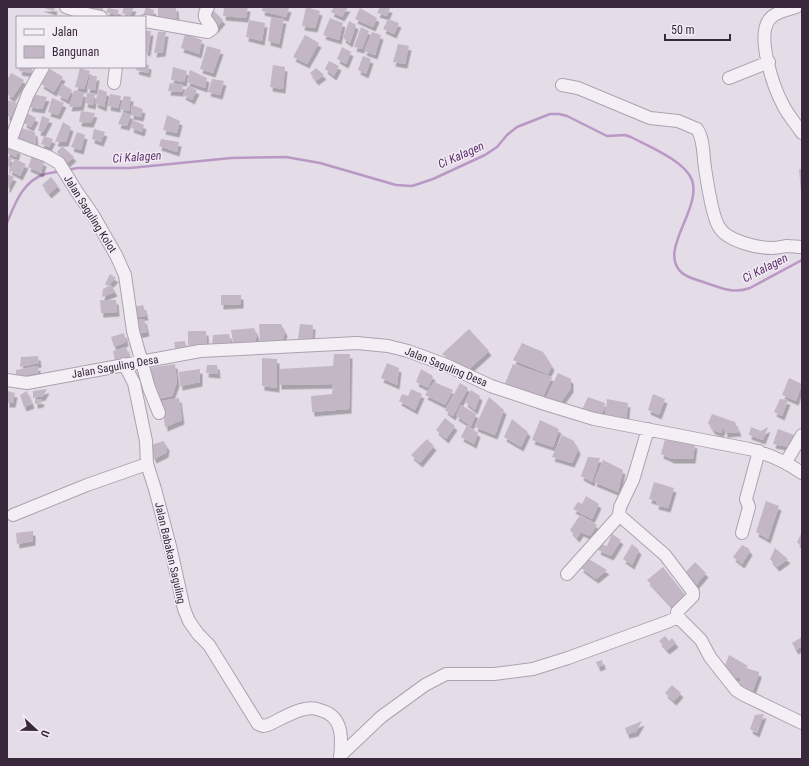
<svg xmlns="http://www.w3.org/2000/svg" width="809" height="766" font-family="'Roboto Condensed',sans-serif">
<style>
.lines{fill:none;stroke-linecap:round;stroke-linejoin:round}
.stream{stroke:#b998c6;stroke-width:2.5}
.building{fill:#c3b7c6;filter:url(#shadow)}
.minor-casing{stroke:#ada2b0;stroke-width:14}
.minor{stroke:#f4eff5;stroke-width:12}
.labels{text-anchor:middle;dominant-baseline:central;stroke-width:3;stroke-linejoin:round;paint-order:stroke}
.street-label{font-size:11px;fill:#39273c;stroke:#f2ecf4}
.water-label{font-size:12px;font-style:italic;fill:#60326f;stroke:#f2ecf4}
</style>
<defs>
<filter id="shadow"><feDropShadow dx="2.5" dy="4.5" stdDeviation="0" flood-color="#0004"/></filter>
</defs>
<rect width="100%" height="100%" fill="#e4dce6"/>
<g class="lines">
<path class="stream" d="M68,170L77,168H130L231,158L286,157L320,163L396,185L412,186L433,179L485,155L497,147L507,135L517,127L550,114H559L567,116L607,136L625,135L631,137C648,146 685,161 692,180C702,209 658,250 681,272C687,278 698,280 706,283C722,288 733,294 750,288L802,260
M7,223C15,203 23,181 45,174C50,173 56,172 61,171"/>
</g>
<path class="building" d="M41,7H55L54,11Z
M92,7H103V14L91,12Z
M124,7H134L130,16L122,13Z
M146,7L154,10L152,18L143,16Z
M158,7H176L177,21L158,18Z
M224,7H248L246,18L223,16Z
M263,7H285L289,8L286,17L262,11Z
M306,7L320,11L315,28L302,26Z
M334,7H348L342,17L331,12Z
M380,7L390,8L387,16L377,13Z
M108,8L119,10L117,15L106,12Z
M360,8L377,18L373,27L355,19Z
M213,10L223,20L215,29L207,19Z
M271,18L284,19L279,44L268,41Z
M330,18L343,23L339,40L323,35Z
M388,19L399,23L394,34L383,29Z
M249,20L265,23L262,41L246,37Z
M349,21L356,25L350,43L343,38Z
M361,27L369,31L362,49L354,47Z
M145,31H151L148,52L145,51Z
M158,32H166L163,52L154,53Z
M372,32L381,35L375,55L364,51Z
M185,34L202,40L199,54L181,48Z
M305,35L319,43L307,64L293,57Z
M398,44L409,46L405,64L393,62Z
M207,46L221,50L213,73L200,69Z
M342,47L351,52L346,64L337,59Z
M363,56L371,59L366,74L358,70Z
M329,61L339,66L334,76L325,69Z
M145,64L149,65L148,73L136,70L137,67H145Z
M273,65L285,67L283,89L270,87Z
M20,67H33L31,73L19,71Z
M173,67L187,71L184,82L171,80Z
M80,68L90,71L84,89L75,87Z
M316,68L324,75L316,81L310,73Z
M50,69L63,77L54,92L41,84Z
M190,70L207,78L205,88L187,82Z
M11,73L24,80L12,98L7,94V80Z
M90,76H97L95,90L87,89Z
M212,79L224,81L220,95L208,92Z
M170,83L183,85L182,92L168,91Z
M62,84L72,90L67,100L58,95Z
M188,86L197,90L192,100L183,95Z
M99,89L107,92L104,107L95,103Z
M74,90L84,93L81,106L69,107Z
M87,93L95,94L93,105L85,103Z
M32,94L47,97L42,109L29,107Z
M110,94L121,96L118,108L108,106Z
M124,96L131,97L129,111L120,109Z
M52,98L64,103L58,115L48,112Z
M7,100L17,103L11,117L7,116Z
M132,105L143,109L141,117L131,115Z
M81,111L95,113L91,123L79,122Z
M123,112L131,115L127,126L118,124Z
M27,113L36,118L31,127L24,123Z
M167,115L180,121L177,133L163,130Z
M42,116L50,119L43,132L38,131Z
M133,120L144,125L142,132L131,128Z
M63,122L71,127L66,142H55Z
M21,128L35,132L36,144L32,145L33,143L16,138Z
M94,129L105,132L101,142L92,139Z
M77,132L85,135L81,150L71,147Z
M44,136L53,139L49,147L41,144Z
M161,139L179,142L177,152L159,146Z
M7,144L18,150L16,157L7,153Z
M62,146L74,157L67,163L57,152Z
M7,156L12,159L7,170Z
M32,156L44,162L41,173L28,167Z
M15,159L26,164L20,176L9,170Z
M799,169H802V192H801Z
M7,174L14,177L8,188H7Z
M51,177L58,186L49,194L42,185Z
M110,274L116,278L108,286L105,284Z
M111,285L115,292L102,297L103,289Z
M221,295H241V304L221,305Z
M100,300H116L117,312L101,313Z
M143,305L146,316L135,317L134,307Z
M144,319L147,332L136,334L134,320Z
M259,324H281L285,332L283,339L260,342Z
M300,324L313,325L312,338L298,339Z
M254,328L257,335L255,342H233L231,330Z
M469,329L489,351L466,372L442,354Z
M188,331H206L207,347L188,345Z
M124,333L126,342L114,347L111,337Z
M229,334L231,341L229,347L212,346L213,335Z
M185,341L187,351L176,353L174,342Z
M522,343L543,352L552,366L548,374L513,360Z
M126,347L129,356L115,362L113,351Z
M334,354H350L349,409L312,412L311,396L332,394L333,384L279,385V369L333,366Z
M38,356L39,363L20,367L21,357Z
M262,358L277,359V388L262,386Z
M387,363L399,368L397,385L381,378Z
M175,364L177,382L172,396L157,399L149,368Z
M513,364L552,377L541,401L504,386Z
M207,365H217L218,374L206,373Z
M38,366V373L16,377V370Z
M200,369V382L180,386L179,372Z
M421,369L433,376L428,388L416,382Z
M558,373L571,379V388L558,406L545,400Z
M789,378L802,384L796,401L782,395Z
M434,382L453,390L445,405L425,395Z
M460,383L468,388L453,416L445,410Z
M47,389L43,396L33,398V391Z
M411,389L422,394L415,410L399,401L402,394L408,396Z
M471,390L480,396L475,410L465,402Z
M7,391L15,393L13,403H7Z
M27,391L32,404L24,407L20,395Z
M653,394L665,399L659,415L648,410Z
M489,397L504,410L495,435L475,427Z
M588,397L605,403L604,410L596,418L581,412Z
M179,398L182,420L165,427L162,401Z
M35,399L42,400L41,403L35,404Z
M607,399L628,403L626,422L605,418Z
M780,399L788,400L782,416L774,412Z
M461,405L476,414L471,426L456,416Z
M712,414L735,422L739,432L725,433L724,426L721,433L713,430L708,423Z
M445,418L455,426L446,439L436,430Z
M512,419L528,432L521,447L504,437Z
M540,420L559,429L553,447L532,440Z
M467,425L478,433L474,444L461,437Z
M751,427L761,431L768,427L763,440L749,435Z
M778,429L794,435L789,447L773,444Z
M562,435L574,441L578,450L572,463L552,457Z
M427,439L434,446L420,463L411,455Z
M665,439L695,444L693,459H672L661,454Z
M163,441L167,446L166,453L154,459L149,446Z
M588,457L600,458L592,482L581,476Z
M603,460L623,470L618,492L594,482Z
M654,482L674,488L668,508L656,505L657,501L649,499Z
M586,496L599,504L592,519L573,509L578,502L582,504Z
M766,501L779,506L768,539L756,532Z
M580,515L597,525L590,536L581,532L577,538L570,530Z
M33,531V541L17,544L16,533Z
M802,532V547L797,542Z
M612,534L621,540L611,556L598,550L601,544L607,546Z
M632,544L639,550L632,565L623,559Z
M742,545L748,548L750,551L742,564L733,557Z
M775,548L788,559L777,567L770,559Z
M587,558L607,570L596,579L581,568Z
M695,562L706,573L695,586L683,575Z
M663,567L686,596L673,608L647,580Z
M665,636L669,641L672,638L676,643L667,650L659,641Z
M802,637V646L796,650L792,643Z
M729,655L748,666L746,668L759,672V674L752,693L739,687L741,678L735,677L733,680L724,668Z
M602,660L603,665L598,667L596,662Z
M672,685L681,693L674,701L665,693Z
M764,714L757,733L750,729L755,715Z
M642,721L636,732L627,734L625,728Z"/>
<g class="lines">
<defs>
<path id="minor" d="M66,7L87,14L101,17
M796,7C788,10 774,12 769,20C756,37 774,88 783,105C788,115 796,124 802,133
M145,21L208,32L212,29C209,19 200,20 208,7
M729,78L769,62
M114,83L116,67
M562,85L578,88L650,118L678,121L697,129C704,139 703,155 705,168C707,181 712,216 719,227C727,241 757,248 772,248C777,248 781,247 787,246C792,246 797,247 802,247
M7,141L47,156L59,163L77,192L93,215L116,255L125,275L133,331L149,388L159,413
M10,142L28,94L43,67
M124,364L134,383L139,407L146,441L147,464L155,489L171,550L184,609L189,621L198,634L209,645L258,724L263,726L268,725C279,720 293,711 305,709C310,708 315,708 320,710C344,716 342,739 340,759
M7,380L27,383L200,351L357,343L388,346L408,351L446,365L491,386L545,404L594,419L749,449C769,454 785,461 802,473
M648,429L633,480L620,507L619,515L665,555L693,592V596L677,612V616L701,640L710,657L736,690L742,694L802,723
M786,462L802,435
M13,515L87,485L147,464
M742,533L749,507L746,499L759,451
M567,574L619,516
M340,756L381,717L425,685L446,674H494L533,669L568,658L667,622L678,617"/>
</defs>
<use href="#minor" class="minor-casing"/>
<use href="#minor" class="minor"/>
</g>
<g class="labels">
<g class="street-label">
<text transform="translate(90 214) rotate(58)">Jalan Saguling Kolot</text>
<text transform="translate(115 367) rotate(-10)">Jalan Saguling Desa</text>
<text transform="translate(446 367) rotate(22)">Jalan Saguling Desa</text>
<text transform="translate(170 553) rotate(77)">Jalan Babakan Saguling</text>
</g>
<g class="water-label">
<text transform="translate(461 155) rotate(-24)">Ci Kalagen</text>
<text transform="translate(137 157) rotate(-4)">Ci Kalagen</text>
<text transform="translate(765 268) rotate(-27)">Ci Kalagen</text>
</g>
</g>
<rect width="809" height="766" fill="none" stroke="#39273c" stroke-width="16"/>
<rect x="16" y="16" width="130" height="52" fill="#f2ecf4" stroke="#a89daa"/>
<rect x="24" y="29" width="20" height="6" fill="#f4eff5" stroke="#a89daa"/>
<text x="52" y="36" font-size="12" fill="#39273c">Jalan</text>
<rect x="24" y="46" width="20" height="12" fill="#c3b7c6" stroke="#a89daa"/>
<text x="52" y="56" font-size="12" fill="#39273c">Bangunan</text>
<g transform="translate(36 730) rotate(112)" stroke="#f2ecf4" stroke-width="3" paint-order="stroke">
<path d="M0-3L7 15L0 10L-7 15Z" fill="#39273c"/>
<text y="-6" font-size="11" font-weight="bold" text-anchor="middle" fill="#39273c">U</text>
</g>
<path d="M665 34v6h65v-6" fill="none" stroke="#39273c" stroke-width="2"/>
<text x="671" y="34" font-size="12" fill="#39273c" stroke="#f2ecf4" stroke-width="3" paint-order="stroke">50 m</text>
</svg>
